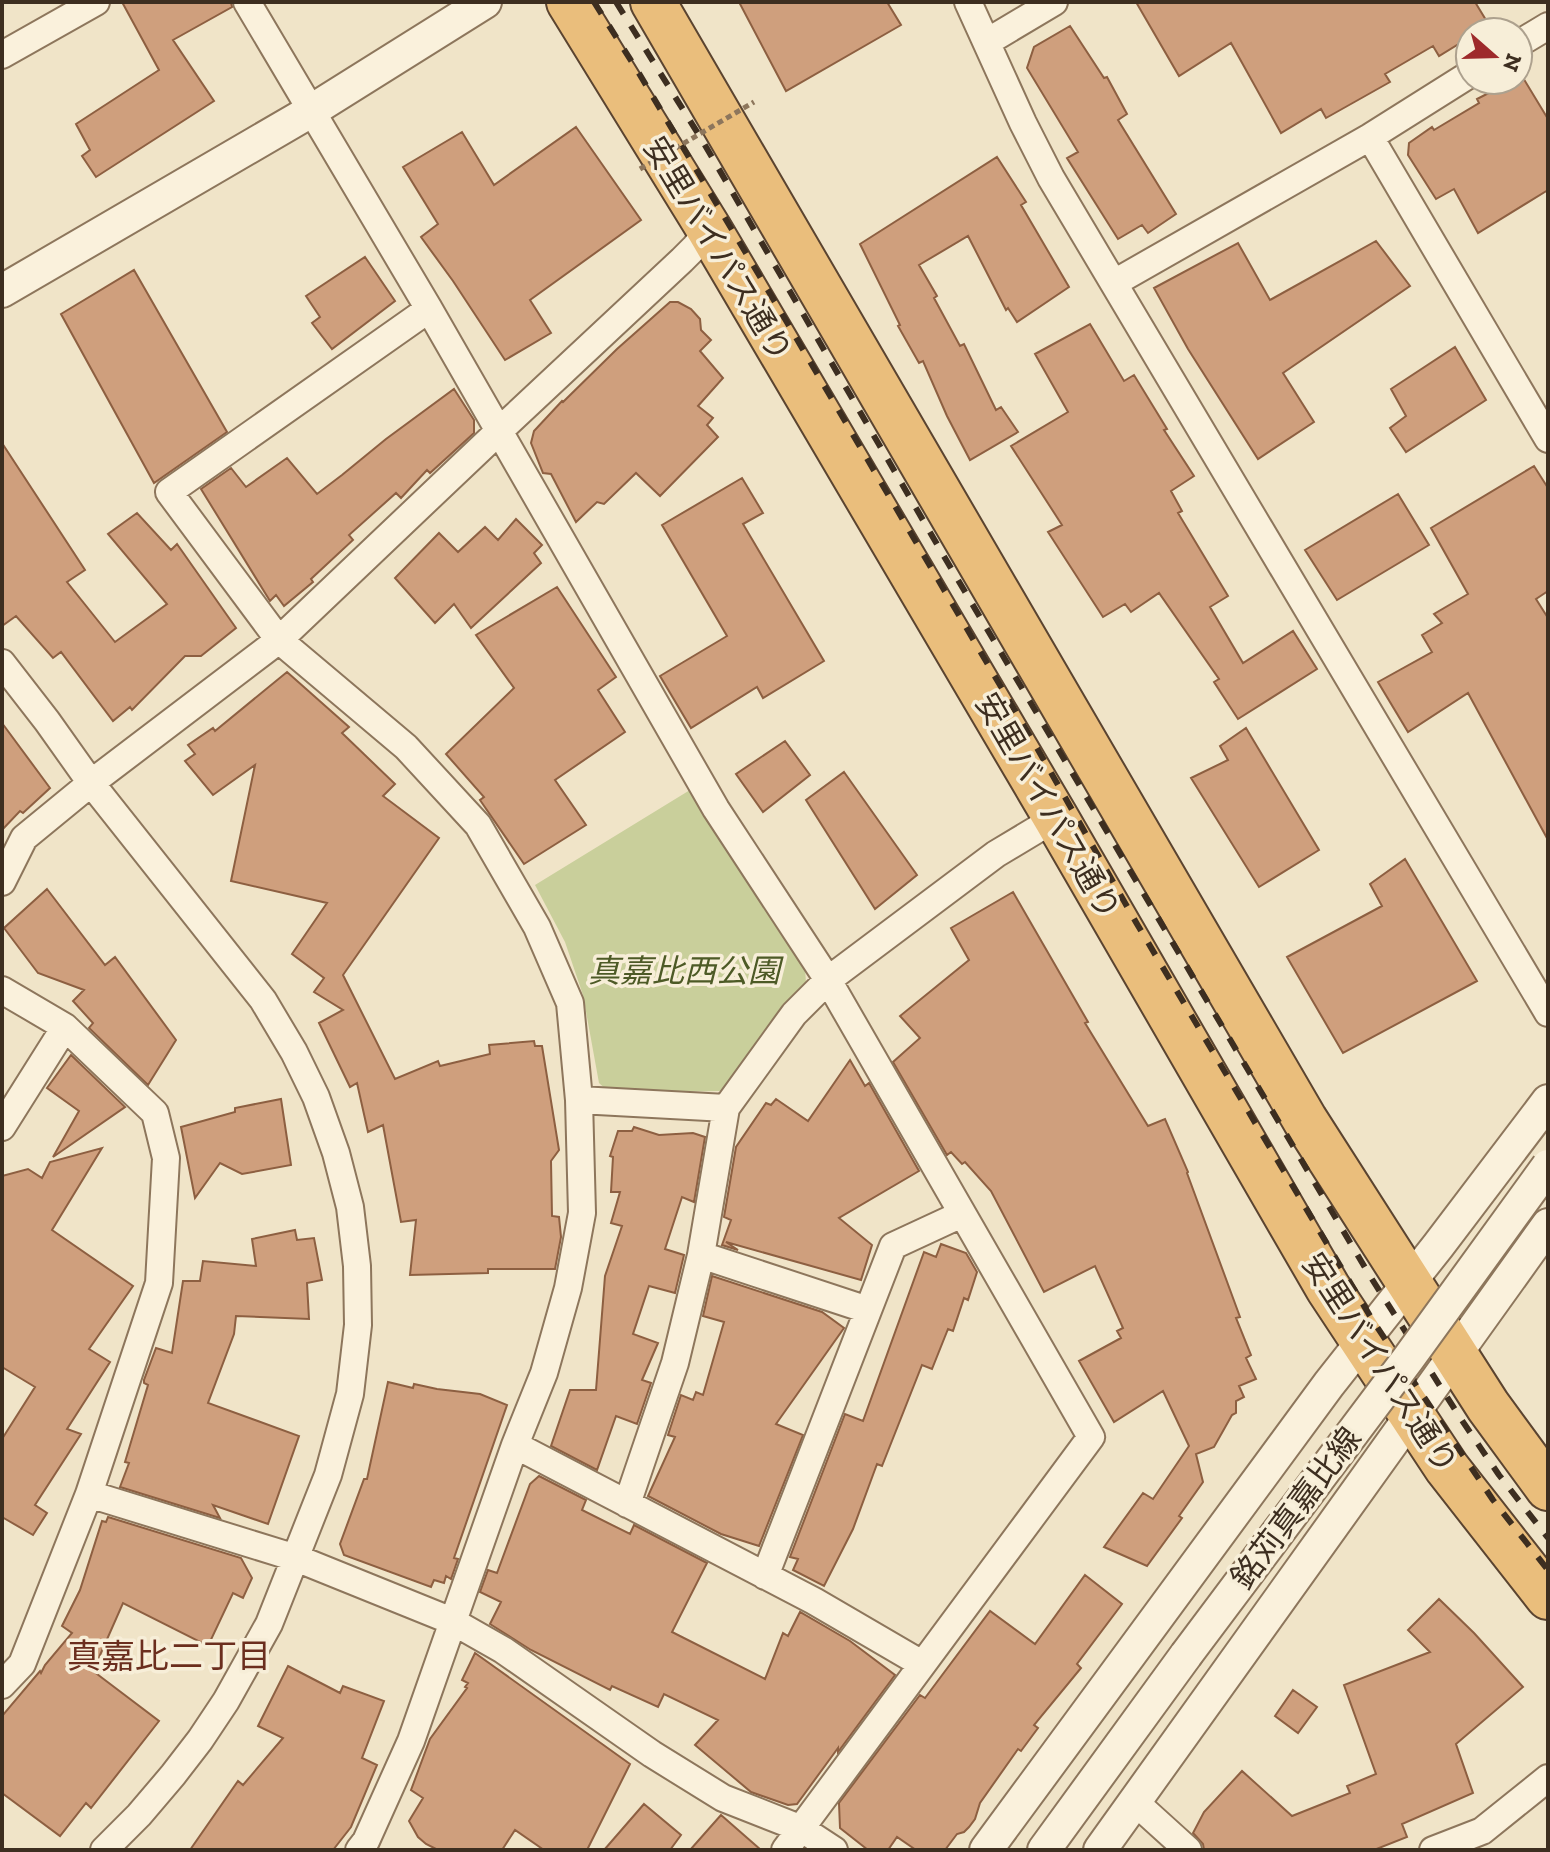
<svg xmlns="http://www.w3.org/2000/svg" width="1550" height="1852" font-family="'Zilla Slab','Noto Sans JP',serif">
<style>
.green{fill:#c9cf9b}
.building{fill:#cf9f7d;stroke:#8d5f41;stroke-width:2}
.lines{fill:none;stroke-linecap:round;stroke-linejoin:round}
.minor-casing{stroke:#8d765c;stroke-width:30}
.tertiary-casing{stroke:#8d765c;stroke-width:36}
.trunk-casing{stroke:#5b4430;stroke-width:48}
.minor{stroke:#faf1dc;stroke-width:26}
.tertiary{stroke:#faf1dc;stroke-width:32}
.trunk{stroke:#eabe7c;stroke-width:44}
.rail{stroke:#3d2e20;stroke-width:6;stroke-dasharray:14 14;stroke-linecap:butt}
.tertiary-bridge-casing{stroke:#8d765c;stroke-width:36;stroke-linecap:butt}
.path-bridge{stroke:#8d765c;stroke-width:5;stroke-dasharray:6 4;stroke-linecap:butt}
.tertiary-bridge{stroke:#faf1dc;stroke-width:32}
.labels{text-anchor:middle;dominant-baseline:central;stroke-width:7;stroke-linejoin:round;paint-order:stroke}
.street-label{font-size:32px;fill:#3d2e20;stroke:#f7eed8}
.park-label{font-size:32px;font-style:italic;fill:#4d5a26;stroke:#f7eed8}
.neighbourhood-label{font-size:34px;fill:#6b2e1e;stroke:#f7eed8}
</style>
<rect width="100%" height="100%" fill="#f0e4c8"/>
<path class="green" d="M690,790L805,968L806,983L734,1082L720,1091L610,1093L599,1083L583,995L565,942L535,885Z"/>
<path class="building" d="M122,2H231L232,7L173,40L214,101L96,177L82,156L90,150L76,124L159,70Z
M739,2H887L901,25L786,91Z
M1136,2H1475L1489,25L1477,32H1470V37L1439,56L1433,46L1385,74L1390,82L1326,118L1321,109L1281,133L1231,43L1179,76Z
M1070,26L1104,78L1107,77L1127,114L1118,120L1176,214L1148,233L1142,225L1118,239L1067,158L1078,152L1027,68L1034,47Z
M1522,76L1548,119V190L1478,233L1454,189L1436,199L1408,155L1409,143L1432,127L1434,130L1479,103L1477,99L1514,80H1518V78Z
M576,127L641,220L530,300L551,333L505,360L453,281L421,237L438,224L403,167L462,132L494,185Z
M997,157L1026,202L1021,205L1069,287L1017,322L1008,308L1006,310L968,236L919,265L937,296L934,298L960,346L964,344L996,410L1001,407L1018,432L970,460L947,416L923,361L919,363L898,326L900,325L860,244Z
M1376,241L1410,286L1283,373L1314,422L1258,459L1188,349L1154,288L1238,243L1270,300Z
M365,257L395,301L332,349L312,323L320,317L306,296Z
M134,270L227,432L154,483L61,314Z
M670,302H678L691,309L700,319L701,330L711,340L700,351L723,378L698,406L713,418L707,425L718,437L660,496L636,473L604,504L597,502L576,522L551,474L543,473L531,443L534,431L562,401L563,402L617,349Z
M1090,324L1124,381L1134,375L1167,429L1164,430L1194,476L1171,491L1182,511L1178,513L1228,596L1210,607L1243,663L1293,631L1317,669L1238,719L1214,682L1219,679L1159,593L1131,612L1125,604L1103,617L1048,532L1062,525L1011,446L1068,412L1035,354Z
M1455,347L1486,400L1406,452L1390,428L1406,416L1391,389Z
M454,389L474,420V433L430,473L427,470L401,498L396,493L349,535L353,540L311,579L313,582L284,606L276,595L270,601L201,489L231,468L246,487L287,458L317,494L342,475L386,439Z
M2,443L85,570L67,582L115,642L167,604L108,534L137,513L171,550L177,544L236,628L201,656H185L132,710L130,707L113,721L61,652L53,658L16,616L2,626Z
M1534,466L1548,488V591L1536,599L1548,618V840L1468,693L1408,732L1378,682L1432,652L1422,635L1442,623L1434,614L1468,594L1431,528Z
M742,478L763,513L743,524L824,661L763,698L757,687L691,728L660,676L727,636L662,525Z
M1398,494L1429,545L1337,600L1305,550Z
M516,519L542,545L534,553L541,563L471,628L454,604L435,623L395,578L439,533L458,552L485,527L498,540Z
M557,587L616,677L598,690L625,732L555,780L586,825L524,864L480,800L484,797L446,754L514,688L476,635Z
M287,672L349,727L342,733L395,784L383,796L439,838L343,975L395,1079L438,1061L440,1066L490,1054L489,1045L534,1041L535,1046H542L559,1150L551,1161L552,1216L559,1217L561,1237L555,1269H488V1273L410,1275L416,1220L401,1222L383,1125L368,1132L357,1083L350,1087L319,1023L343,1010L314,992L324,978L292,954L327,903L231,881L255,765L213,795L185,761L195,754L188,745L213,728L215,731Z
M2,723L50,788L23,813L20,811L2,830Z
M1246,728L1319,850L1259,887L1191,778L1228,760L1220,746Z
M785,741L810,775L763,812L736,774Z
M844,772L917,875L875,909L806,800Z
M1405,859L1477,981L1343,1053L1287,957L1382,906L1370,884Z
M47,889L105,965L115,957L176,1040L148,1085L89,1028L93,1023L73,1001L84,990L38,973L4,928Z
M1013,892L1088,1022L1085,1023L1148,1126L1165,1119L1188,1172L1187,1173L1240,1317L1236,1318L1251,1355L1246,1358L1256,1379L1239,1386L1244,1397L1236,1401V1413L1232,1415L1214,1447L1196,1454L1203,1482L1179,1516L1182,1518L1147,1566L1104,1547L1143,1493L1153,1499L1189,1446L1163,1391L1114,1422L1079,1361L1121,1338L1117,1331L1123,1328L1095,1266L1044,1292L991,1191L965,1162L962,1164L951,1152L947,1155L893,1062L920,1038L900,1016L969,960L951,928Z
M71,1055L125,1107L53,1157L79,1111L47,1088Z
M850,1060L865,1086L869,1083L919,1171L839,1218L872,1245L861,1280L726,1242L738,1250L722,1245L731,1220L724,1217L736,1147L766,1103L771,1105L776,1099L808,1121Z
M281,1099L291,1165L242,1174L220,1163L195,1198L181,1127L235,1112V1108Z
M634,1127L659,1135L693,1133L705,1137L694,1202L682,1197L665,1249L684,1255L675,1293L649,1286L633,1334L658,1343L642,1380L651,1383L637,1424L616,1416L597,1470L551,1446L570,1390H596L605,1276L622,1226L611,1223L620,1192H611L613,1157L610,1156L618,1131H632Z
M102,1148L52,1230L133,1286L89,1349L110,1362L67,1429L81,1434L35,1505L47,1513L33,1535L2,1517V1439L35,1387L2,1367V1176L28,1169L42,1178L50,1162Z
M295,1230L297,1240L314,1238L322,1280L307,1283L309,1319L236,1316L234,1334L208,1403L299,1436L268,1524L213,1505L220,1518L120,1487L129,1463L125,1462L148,1385L144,1383V1380L156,1348L172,1353L183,1281H200L203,1261L256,1266L252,1239Z
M941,1244L966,1253L977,1272L968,1300L964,1298L953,1331L948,1329L932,1369L922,1365L882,1466L877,1464L853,1529L824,1586L793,1570L798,1559L790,1557L845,1414L863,1421L924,1252L936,1257Z
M712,1276L822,1312L844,1328L776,1424L803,1435L759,1546L721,1534L648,1496L675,1437L668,1435L681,1395L693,1400L696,1392L703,1395L724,1322L703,1316Z
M388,1382L413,1388L414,1384L437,1389L480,1394L507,1405L454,1558L458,1559L451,1579L446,1576L444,1583L434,1580L431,1587L344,1555L340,1544L364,1479H367Z
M539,1476L586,1500L582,1510L630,1534L634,1525L707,1563L672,1632L765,1679L783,1633L788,1636L800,1612L850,1641L895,1675L838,1752V1748L797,1804L788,1805L751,1792L695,1745L718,1720L664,1694L658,1707L612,1686L610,1690L531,1650L490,1624L501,1602L480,1592L488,1570L497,1573L530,1484Z
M108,1517L241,1558L252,1578L243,1598L233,1593L208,1646L123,1603L93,1671L159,1721L91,1808L86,1803L60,1836L2,1793V1716L40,1671L41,1673L45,1665L72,1633L62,1626L80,1590L102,1521L106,1522Z
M1085,1575L1122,1604L1077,1664L1081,1668L1034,1725L1038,1728L1021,1751L1018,1749L980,1803L975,1819L969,1827L964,1832L957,1834L945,1850H916L897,1837L888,1850H868L840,1828L839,1803L920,1695L925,1698L990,1611L1035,1644Z
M1439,1599L1474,1633L1523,1687L1456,1744L1473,1793L1402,1824L1407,1837L1374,1850H1204L1203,1844L1193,1833L1204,1812L1242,1771L1292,1816L1350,1793L1347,1786L1376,1774L1344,1685L1430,1652L1408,1630Z
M475,1653L630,1764L587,1850H544L515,1830L502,1850H438L426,1844L418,1837L409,1821L423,1798L411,1790L430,1739L467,1688L465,1687L468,1683L462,1680Z
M288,1666L340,1693L343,1686L384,1701L362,1758L377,1765L351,1827L333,1850H190L238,1781L243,1785L283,1738L258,1726Z
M1293,1690L1317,1707L1298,1733L1275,1716Z
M644,1804L681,1835L670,1850H604Z
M721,1815L761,1850H690Z"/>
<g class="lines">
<defs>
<path id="minor" d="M247,2L429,309
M968,2L1023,123L1051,178L1548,1013
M987,42L1054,2
M1518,44L1548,26
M2,55L96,2
M1370,137L1548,439
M1114,283L1370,137L1470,74
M2,663L47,721L91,783L263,1000L294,1052L316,1097L336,1153L350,1207L357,1266L358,1325L350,1394L328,1475L269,1624L226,1701L200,1740L173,1775L139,1815L104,1850
M2,882L24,838L91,783L279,640L498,432L682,260L695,247L709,229
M2,990L65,1027L155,1113L166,1158L159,1283L89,1494L22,1664L2,1685
M579,1100L726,1108L794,1014L828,980L996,854L1056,818
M2,1127L65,1027
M701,1255L868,1310
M515,1445L814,1601L922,1664
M89,1494L296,1558L452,1621L503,1650L652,1754L723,1798L802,1829L834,1850
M627,1504L675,1363L701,1255L726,1108
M765,1576L893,1246L962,1214
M1135,1802L1188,1850
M359,1850L366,1841L411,1741L515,1445L544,1373L568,1288L582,1213L579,1100L570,1003L537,927L478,825L406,747L279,640L169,492L429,309L716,809L828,980L1091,1437L785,1850
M1433,1850L1482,1831L1548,1778"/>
<path id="tertiary" d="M2,291L311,111L485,2
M986,1850L1329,1384L1438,1246L1548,1101
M1044,1850L1186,1655
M1100,1850L1548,1225"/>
<path id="trunk" d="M569,2L709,229L1056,818L1328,1288L1447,1468L1548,1597
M653,2L1305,1120L1488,1406L1548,1488"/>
</defs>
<use href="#minor" class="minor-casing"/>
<use href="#tertiary" class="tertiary-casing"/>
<use href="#trunk" class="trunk-casing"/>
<use href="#minor" class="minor"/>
<use href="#tertiary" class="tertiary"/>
<use href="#trunk" class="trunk"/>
<path class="rail" d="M594,2L637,70L778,307L1037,748L1137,924L1373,1321L1493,1500L1548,1570
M616,2L702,140L945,558L1370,1276L1461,1419L1499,1475L1548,1538"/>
<defs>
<path id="tertiary-bridge" d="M1186,1655L1408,1359L1548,1166"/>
</defs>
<use href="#tertiary-bridge" class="tertiary-bridge-casing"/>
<path class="path-bridge" d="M640,169L754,102"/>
<use href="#tertiary-bridge" class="tertiary-bridge"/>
</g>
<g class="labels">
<g class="street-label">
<text transform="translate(718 249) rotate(59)">安里バイパス通り</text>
<text transform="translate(1048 806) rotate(60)">安里バイパス通り</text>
<text transform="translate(1380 1363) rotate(57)">安里バイパス通り</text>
<text transform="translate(1296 1508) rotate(-53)">銘苅真嘉比線</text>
</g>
<g class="park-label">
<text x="684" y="971">真嘉比西公園</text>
</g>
<g class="neighbourhood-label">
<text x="169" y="1656">真嘉比二丁目</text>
</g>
</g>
<rect width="1550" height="1852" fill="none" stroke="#3d2e20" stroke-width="8"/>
<g transform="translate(1494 56) rotate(110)"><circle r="38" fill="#f7eed8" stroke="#ada18e" stroke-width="2"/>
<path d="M0-6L14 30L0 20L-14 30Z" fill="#9e2a2b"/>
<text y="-12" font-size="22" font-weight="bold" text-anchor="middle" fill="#3d2e20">N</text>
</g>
</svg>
